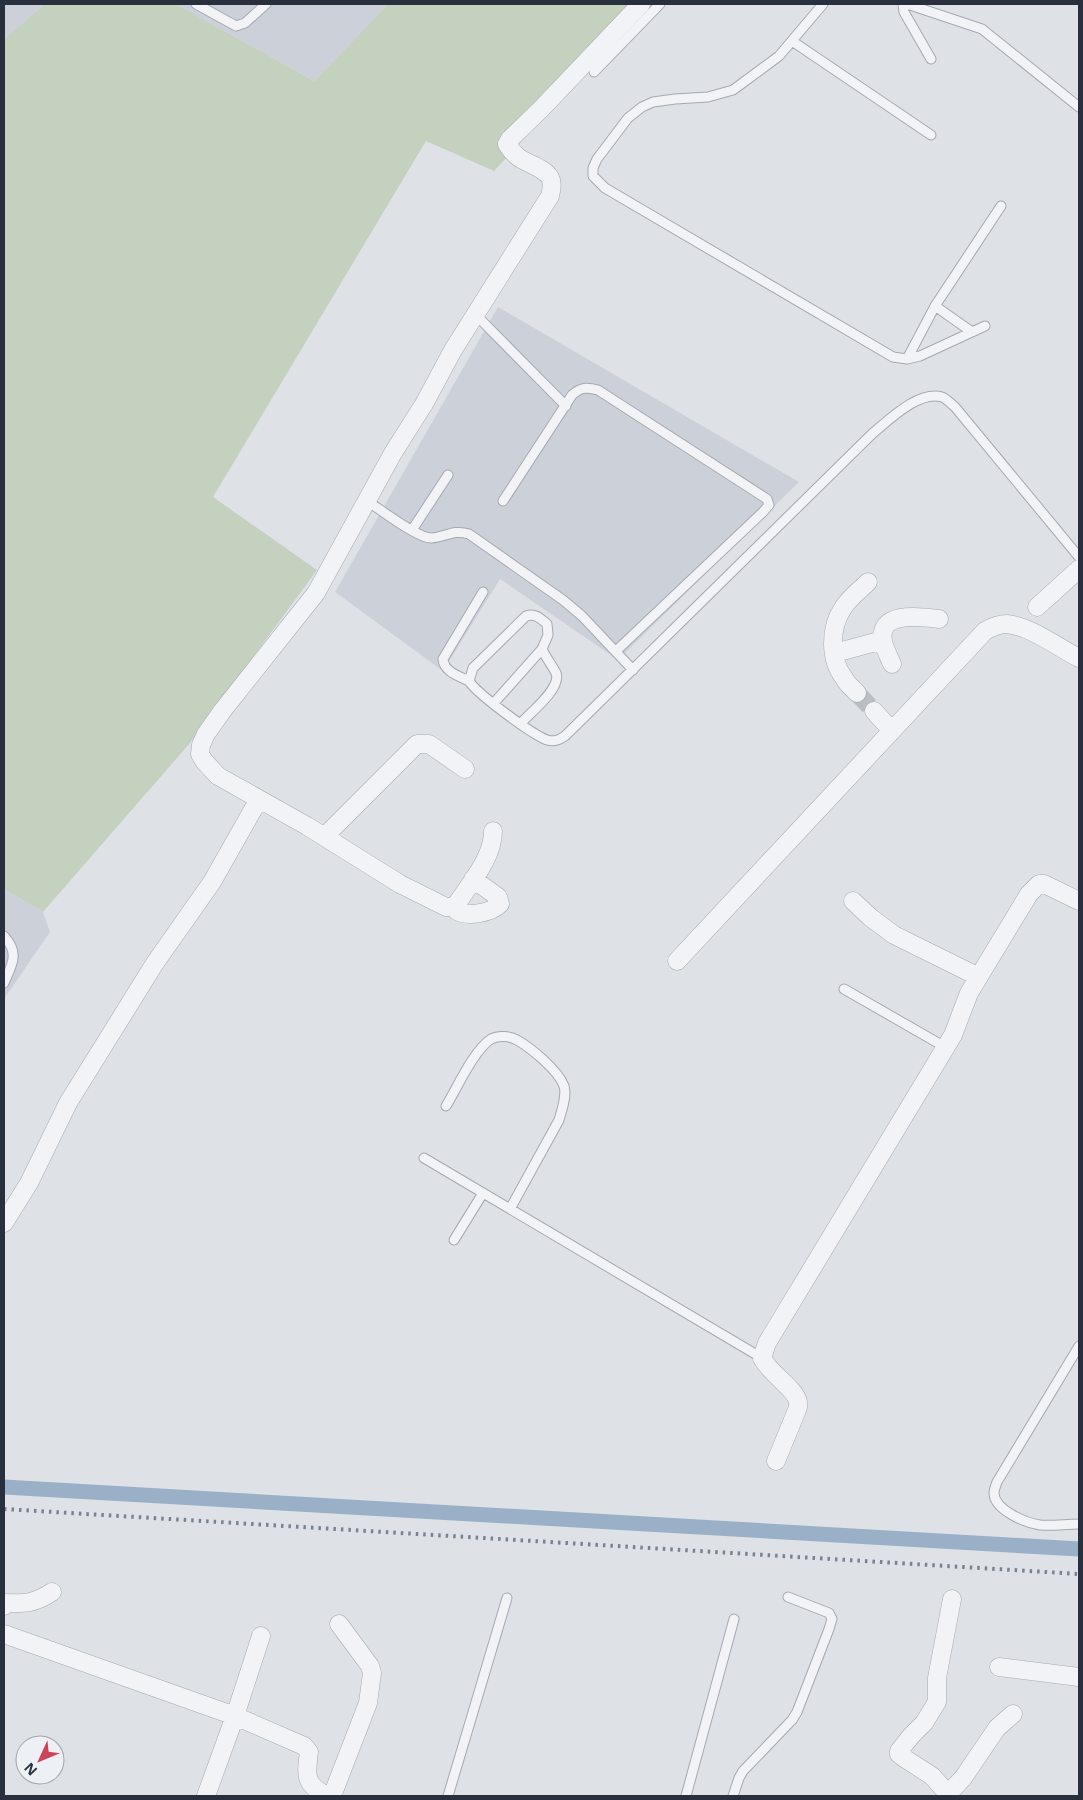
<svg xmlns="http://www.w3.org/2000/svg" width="1083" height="1800" font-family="'Open Sans',sans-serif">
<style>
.built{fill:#ccd1d9}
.green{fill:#c4d1bf}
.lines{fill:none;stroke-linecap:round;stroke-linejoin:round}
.canal{stroke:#99b0c7;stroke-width:15}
.minor-tunnel{stroke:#babec5;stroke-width:18;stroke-dasharray:18 9;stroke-linecap:butt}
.service-casing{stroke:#a4a9b1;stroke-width:11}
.minor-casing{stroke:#a4a9b1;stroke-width:19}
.service{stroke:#f1f3f6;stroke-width:9}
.minor{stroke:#f1f3f6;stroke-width:18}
.rail{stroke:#788291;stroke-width:4;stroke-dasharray:2.5 5;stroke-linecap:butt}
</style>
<rect width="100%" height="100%" fill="#dee2e7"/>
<path class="built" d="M4,4H45L4,39Z
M176,4H388L314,81Z
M498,307L799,482L618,660L500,579L443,671L335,592Z
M4,889L43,912L50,932L4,999Z"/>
<path class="green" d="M45,4H176L314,81L388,4H650L494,171L426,141L213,497L317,570L190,743L43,912L4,889V39Z"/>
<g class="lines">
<path class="canal" d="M4,1487L1079,1549"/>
<path class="minor-tunnel" d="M857,693L874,711"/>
<defs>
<path id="service" d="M196,4L236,26L245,23L266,4
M823,4L779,56L733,90L708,97L675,99L653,102L642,107L628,118L597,159L593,168V176L605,188L893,357L907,359L935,306L1001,206
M903,4L904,12L931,59
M907,4L982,29L1079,107
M792,41L931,135
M594,72L660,4
M935,306L972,332
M475,314L566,406
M907,359L920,356L985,326
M367,501C380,509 417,538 431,538C446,537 453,529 469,534L563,600L582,616L633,670
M503,501L572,395C581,387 587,387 598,390L767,499L769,505L763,512L616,651
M412,530L448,475
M469,681C459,676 444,672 443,659L483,592
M493,704L542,649
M521,723C530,713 562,688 556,673C552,665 546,658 542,649L548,635L547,624C540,618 535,613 526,616L473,668L469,681C477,694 533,735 547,740C555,742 559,740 565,736L873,433C889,420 919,390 942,397C946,398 951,404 955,407L1079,557
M4,936C20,954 12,964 4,983
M844,989L945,1047
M446,1106C457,1088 474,1050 491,1039C499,1035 510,1036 517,1040C531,1048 558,1070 564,1086C567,1095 562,1110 559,1120L510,1209
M424,1158L762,1358
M454,1240L483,1193
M1079,1346L997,1482C996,1485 994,1490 994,1493C994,1510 1026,1523 1040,1525C1053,1526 1066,1524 1079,1524
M448,1796L507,1598
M686,1796L734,1619
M733,1796L739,1778L743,1771L792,1720L797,1712L829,1629L832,1619L829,1613L788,1597"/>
<path id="minor" d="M1037,607L1079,569
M835,653L883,640
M892,664C889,657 885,649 883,642C877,610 921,617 939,619
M857,693C852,688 847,684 844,678C829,659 830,627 843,608C849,598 860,590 868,582
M874,711L892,731
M493,831C493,857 472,881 458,902L454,906L446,907L400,884L307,826L218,776L204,761L200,754L201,745L206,734L223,710L316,593L393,453L424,404L453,350L550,196C551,191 553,185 551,180C547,168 527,164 518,157C513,153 510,149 507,144L510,139L542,108L641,4
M325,836L417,744H429L465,769
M853,901L870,917L894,935L979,977
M454,906L457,911C468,917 491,913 500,904L498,897L473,879
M677,961L985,631C992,627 999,624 1007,624C1030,626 1059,648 1079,658
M4,1223L29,1183L68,1103L155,963L212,882L259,799
M776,1461L797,1410C798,1407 799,1405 798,1402C796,1389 769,1373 762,1358L767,1343L953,1035L969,993L1029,894L1039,884H1044L1079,901
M4,1606L5,1603C26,1604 35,1603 52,1592
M4,1634L235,1716L304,1746L309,1752C306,1775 304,1784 327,1796
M999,1667L1079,1677
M948,1794L932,1776L904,1758L899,1754V1751L911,1736L924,1723L937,1702V1678L952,1599
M206,1796L235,1716L261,1636
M332,1796L368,1703L372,1673L370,1666L339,1624
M946,1796L963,1778L997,1728L1013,1714"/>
</defs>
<use href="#service" class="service-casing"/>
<use href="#minor" class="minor-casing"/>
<use href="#service" class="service"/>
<use href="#minor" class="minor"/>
<path class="rail" d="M4,1509L1079,1574"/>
</g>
<rect width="1083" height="1800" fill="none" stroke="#28303e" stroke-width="10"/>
<g transform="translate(40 1760) rotate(226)"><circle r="24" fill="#edf1f5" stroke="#9ea4ac"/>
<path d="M0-4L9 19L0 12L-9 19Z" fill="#cb445a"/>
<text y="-8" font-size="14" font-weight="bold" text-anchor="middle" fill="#28303e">N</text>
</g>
</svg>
